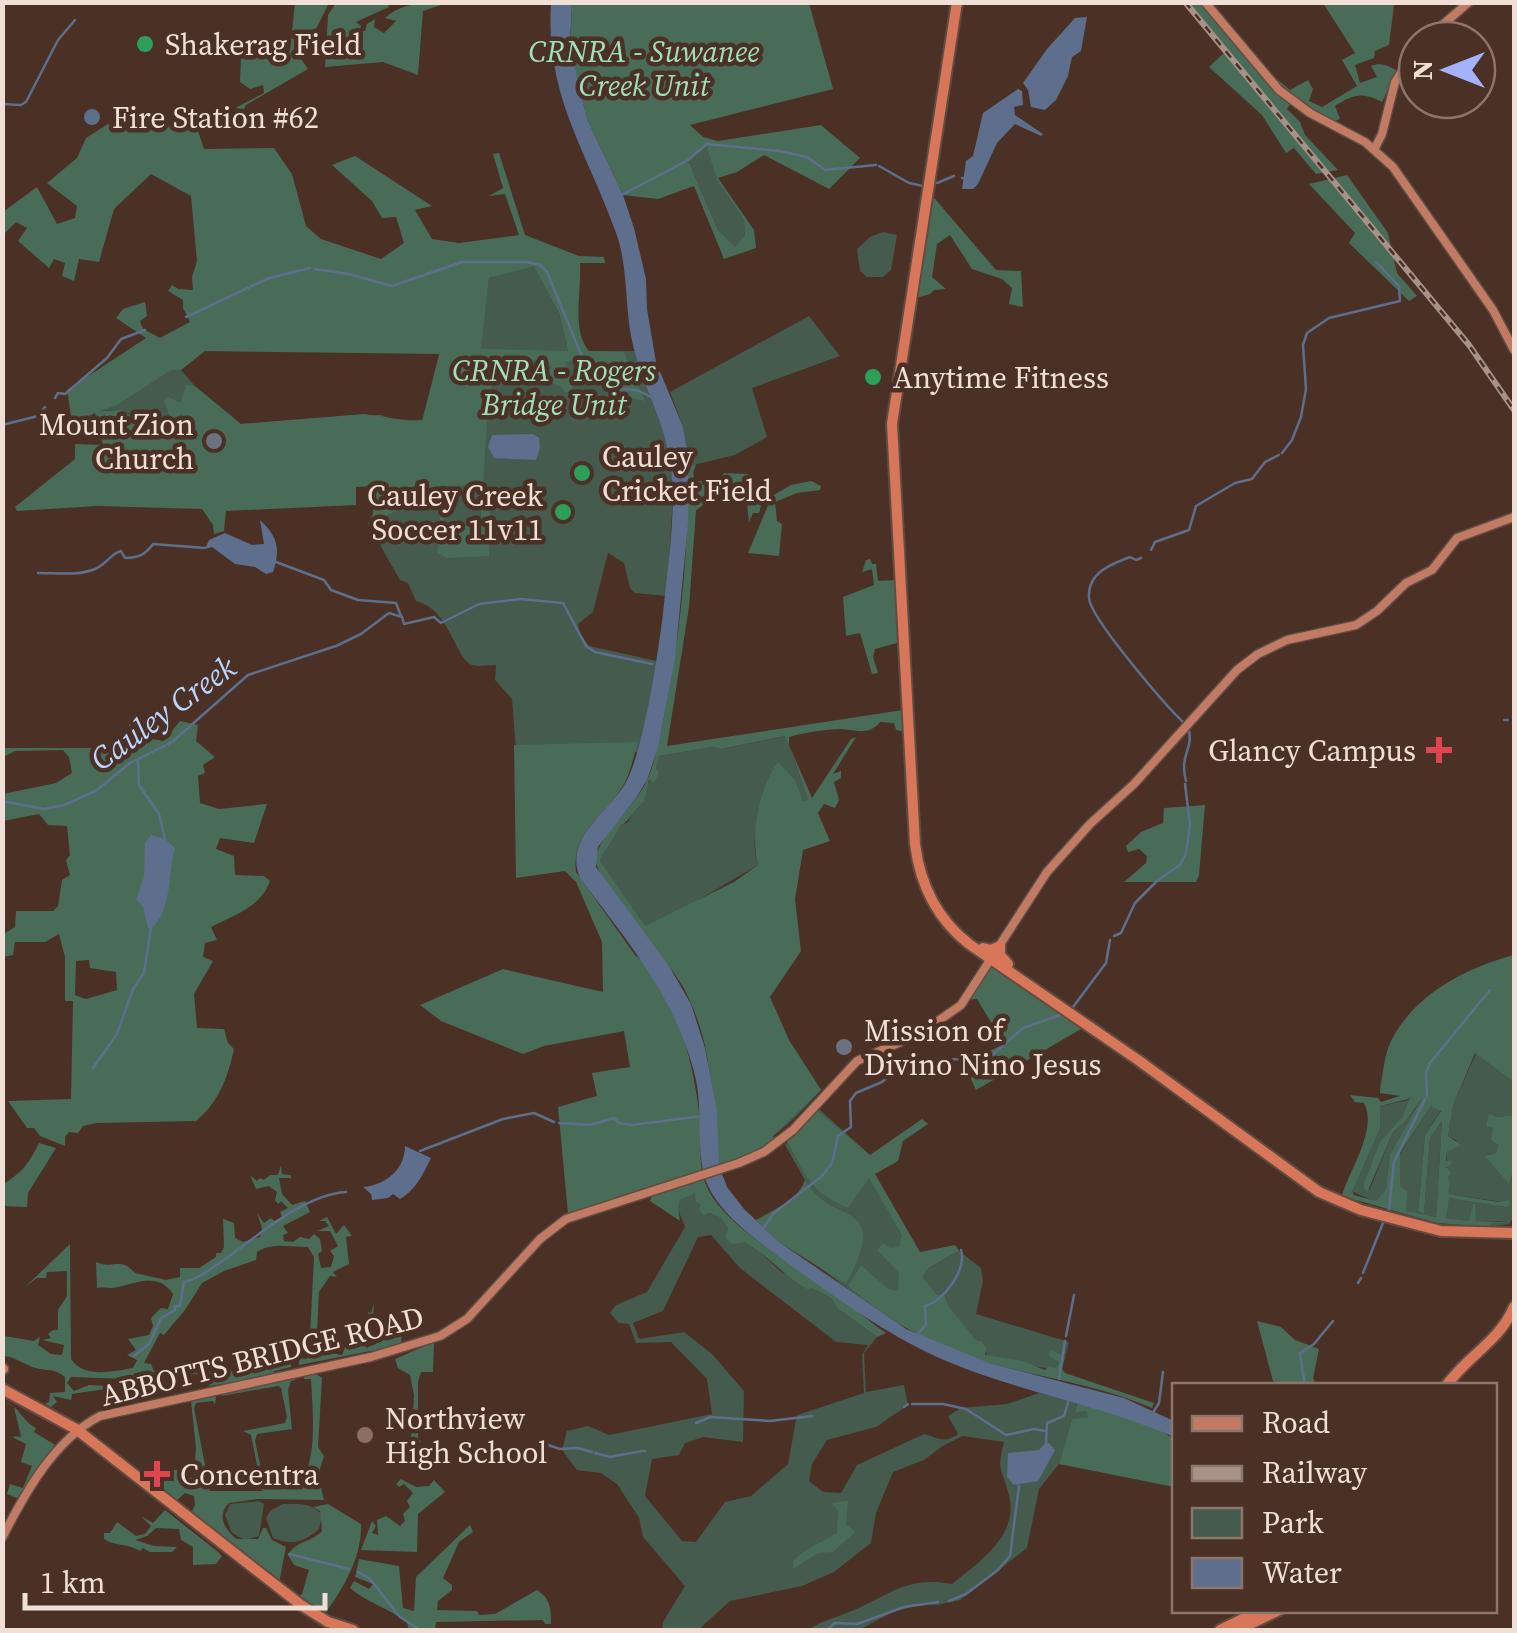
<svg xmlns="http://www.w3.org/2000/svg" width="1517" height="1633" font-family="'Source Serif 4',serif">
<style>
.green{fill:#445b4e;fill-rule:evenodd}
.forest{fill:#496c59;fill-rule:evenodd}
.water{fill:#5d6f8c}
.lines{fill:none;stroke-linecap:round;stroke-linejoin:round}
.stream{stroke:#5d6f8c;stroke-width:2.5}
.major-casing{stroke:#614c42;stroke-width:11}
.highway-casing{stroke:#614c42;stroke-width:14}
.major{stroke:#c17b64;stroke-width:8}
.highway{stroke:#d77659;stroke-width:10}
.rail-casing{stroke:#a79289;stroke-width:6}
.rail{stroke:#4a3025;stroke-width:2.5;stroke-dasharray:8;stroke-linecap:butt}
.leisure-dot{fill:#2e9e5b;stroke:#4a3025;stroke-width:4}
.service-dot{fill:#5c6f8a;stroke:#4a3025;stroke-width:4}
.worship-dot{fill:#6b7280;stroke:#4a3025;stroke-width:4}
.health-dot{fill:#e0444e;stroke:#4a3025;stroke-width:4}
.education-dot{fill:#8d6e63;stroke:#4a3025;stroke-width:4}
.labels{text-anchor:middle;dominant-baseline:central;stroke-width:9;stroke-linejoin:round;paint-order:stroke}
.poi-label{font-size:30px;fill:#f0dfd7;stroke:#4a3025;text-anchor:start}
.park-label{font-size:30px;font-style:italic;fill:#a0dfbc;stroke:#4a3025}
.street-label{font-size:30px;fill:#f0dfd7;stroke:#4a3025}
.water-label{font-size:32px;font-style:italic;fill:#bbd5ff;stroke:#4a3025}
</style>
<rect width="100%" height="100%" fill="#4a3025"/>
<path class="green" d="M707,144L718,182L744,220L745,235L735,248L718,230L688,160Z
M883,232L897,235L891,270L883,277H867L860,271L857,249L870,237Z
M534,265L559,313L568,351H635L675,461L667,596L635,593L630,588L624,563L608,553L593,612L578,624L580,633L589,646L657,661L640,752L516,750L512,699L495,680L496,665C490,665 478,667 472,665C455,659 450,609 416,601L408,583L400,580L368,524L384,490L443,489L453,477L241,424L356,415H382L395,422L426,419L480,349L489,278Z
M809,316L840,356L752,388L767,437L735,455L689,466L683,427L670,392Z
M171,369L181,370L195,386H186L182,403L168,407L172,420L167,417L139,420C129,411 113,407 100,412Z
M786,736L808,800L803,802L795,780C768,809 746,822 758,865L698,900L821,1090C788,1126 767,1147 718,1163L692,904L644,927L600,861C606,847 614,840 620,826L628,822L656,769L658,756L714,747L721,749Z
M1476,1053L1514,1082V1115L1498,1117L1489,1114L1498,1144L1496,1153L1486,1156L1509,1182L1514,1167L1513,1218L1509,1224L1488,1227L1491,1223L1505,1221H1476L1473,1205L1470,1222L1446,1218L1448,1198L1503,1202L1447,1194V1152L1457,1141L1448,1136L1453,1106Z
M1411,1096L1412,1101L1374,1160L1368,1173L1369,1191L1393,1132L1406,1121L1424,1097L1390,1154L1386,1191L1376,1202L1351,1191L1380,1129V1106L1409,1100Z
M1431,1106L1441,1110L1425,1135L1418,1210L1424,1212L1430,1138L1442,1121L1436,1217L1405,1211L1400,1186V1154Z
M819,1109L870,1155L864,1158L928,1269L959,1251L981,1268L983,1281L976,1314L1069,1342L1065,1357L1051,1349L1059,1362L1055,1368C1044,1370 1001,1359 987,1356L981,1341L976,1340L959,1321L980,1360L930,1341L882,1315L815,1264L779,1242L756,1220L810,1189L785,1145Z
M696,1192L709,1213L721,1218L728,1229L755,1247L780,1271L831,1298L837,1308L877,1337L864,1353L866,1392L904,1385L908,1405L876,1427L827,1440L812,1464L809,1481L823,1492L841,1493L857,1465L924,1434C939,1438 944,1444 958,1434L948,1416L961,1408L1007,1404L1039,1393L1078,1401L1075,1411H1088V1417L1072,1420L1059,1464L1039,1489L1027,1548L960,1600L937,1605L923,1604L893,1612L859,1630H808C821,1621 830,1620 844,1614C886,1599 902,1575 952,1584C979,1562 1019,1536 1009,1495C1002,1468 996,1472 1004,1442L963,1436L944,1445L924,1460L893,1472L876,1513L871,1543L834,1572L802,1586L730,1601L698,1630H662L663,1622L685,1586L643,1537L639,1518L617,1484L601,1473L577,1470L562,1450L567,1431L588,1426L609,1435L712,1414L707,1379L671,1342L636,1343L629,1324L619,1323L610,1313L616,1305L647,1292L685,1227L677,1207L680,1200ZM711,1235L740,1268L836,1342L868,1345L862,1355L864,1393L797,1415L788,1464L751,1496L725,1502L696,1542L682,1541L645,1496L652,1459L679,1455L685,1443L703,1437L743,1442L744,1391L712,1354L684,1332L639,1339L633,1323L663,1311L698,1237Z
M260,1501L264,1504L259,1536L245,1540L232,1533L225,1515L230,1504Z
M283,1504C298,1504 312,1502 322,1515L319,1529C305,1542 291,1546 273,1538L266,1518L270,1511Z"/>
<path class="forest" d="M295,3H329L311,39L306,35L299,39L301,59L308,69L246,105L243,111H238L237,107L264,93L263,85L250,89L240,82L241,58L260,45L275,42L277,50L290,51Z
M447,3L423,11L418,75L383,62L325,67L328,15L336,3H387L389,7L356,22L361,26L359,32L365,31L367,24L375,19L374,27L384,33L396,21L385,18C402,2 424,2 447,3Z
M572,3H809L833,89L690,125L703,137L718,141L821,125L860,158L829,189L764,155L737,172L718,178L754,230L756,248L724,259L694,186L658,199L623,195L587,119L570,51ZM706,145L718,182L744,220L745,235L735,247L718,230L688,160Z
M1187,3H1201L1234,43L1290,90L1308,80L1313,89L1309,101L1322,107L1357,86L1342,60L1355,53L1323,3H1398L1394,5L1389,45L1375,51L1374,58L1355,65L1360,83L1377,77L1371,66C1381,62 1389,66 1397,71L1382,102C1362,92 1354,94 1335,106L1340,119L1332,122L1294,99L1287,109L1300,122L1305,135L1338,170L1316,174L1294,148L1286,153L1262,115L1209,67L1227,50Z
M108,124L197,128L204,149L274,148L292,174L306,226L321,239L381,259L404,243L396,217L382,218L372,201L332,165L355,156L432,206L415,210L432,239L459,243L519,235L505,194L489,196L503,188L493,154L499,153L525,235L579,256L604,257L605,263H580C582,289 571,331 589,351L624,352L645,401L613,394L597,384L581,385L585,373L574,361L565,362L573,389L566,393L560,386L547,381L545,373L552,368L548,361L498,358L490,379L496,417L487,421L483,485L442,486L405,492L403,507L383,518L373,520L372,486L356,487V505L226,511L224,531L214,534L213,525L202,509L97,506L17,511L15,507L75,459V444L103,445L95,413L83,419L78,428H73L67,390L146,338L116,318L123,309L145,302L147,316L140,321L143,329L160,338L190,322L183,308V300L168,291L172,285L178,289L193,290L192,277L197,261L191,196L151,174L114,209L99,262L79,259L74,281L62,276L65,263L54,259L49,268L18,241L27,228L16,222L5,233L3,231V212L37,187L57,224L75,218L77,206L47,183L77,158L86,138ZM534,266L559,313L568,351L481,349L489,278ZM205,351L439,354V355L422,421C401,421 384,416 364,414L241,424L195,386L186,385L181,403L168,397L164,401L171,419L139,420L121,410L100,411L117,405L171,370H181Z
M1347,175L1388,233L1397,273L1417,296L1409,301L1349,243L1355,233L1309,184Z
M930,193L996,270L1021,271L1023,307L1009,304L1012,288L1002,279L972,269L950,235L937,244L932,277L946,289L934,290L930,294L913,299Z
M696,464L693,473L695,481H707C708,495 709,503 696,510L689,607L667,746L903,710L905,748L902,731L896,730L894,723L880,722C869,736 856,730 840,729C827,729 802,733 789,737V745L785,736L721,749L714,747L659,756L656,769L659,774L654,782L649,780L644,801C634,809 631,820 620,826C614,840 606,847 600,861L645,926L734,882L758,865C750,834 759,788 778,762L795,780L803,801L808,800L790,747L812,798L851,739L856,737L833,774L841,771V778L834,782L839,800L835,808L824,804L818,813L830,841L803,850L795,899L801,951L770,997L789,1040L821,1090L773,1136L776,1141L764,1150L719,1166C714,1105 713,1040 682,985C664,954 598,886 595,858C605,827 636,807 649,776C658,752 662,726 667,701C682,624 688,545 689,466Z
M724,473L748,474C760,487 765,495 759,513H753L749,522L747,502L733,490L718,500L712,498L720,490L719,480Z
M811,481L821,486L820,490L797,493L775,502L777,521L782,524L779,556L748,553L772,496L791,485Z
M483,495L490,500L489,556L446,558L437,552L441,525L438,507L444,504V523L456,519L460,524L480,528Z
M870,559L872,564H876L878,581L896,580L897,643L875,649L873,657L878,673L872,674L860,633L846,636L843,597L874,585L872,569L862,572L866,560Z
M180,721L198,725L196,741L215,757L203,765L205,773L198,776L200,803L219,809L267,804L254,843L220,838L216,849L234,856L235,875L264,876L270,881C261,907 234,915 211,927L217,940L205,943L203,957L213,961L194,994L197,1028L224,1029L228,1043L234,1049C228,1077 219,1102 196,1121L97,1123L83,1126L78,1133L69,1132L65,1137V1146L40,1136L34,1128H27L8,1101L71,1099L73,1001H65V957L59,934L45,942H15L13,955L3,957L5,933L15,927L16,911H53L58,906L62,880L70,875L66,860L70,855L67,826L48,825L39,814L3,821V794L56,783L72,773L69,757L63,750L15,751L5,756L3,748H113L129,742V724H133L145,738L164,741ZM89,960L90,968L116,972L117,990L86,999L75,995L76,961Z
M638,742C634,755 631,770 625,782C608,815 571,830 576,872L635,955C676,984 696,1073 700,1122C702,1145 697,1168 708,1189C727,1229 802,1269 837,1295C854,1307 869,1322 886,1333L877,1337L837,1308L831,1298L812,1288L807,1289C784,1276 765,1253 745,1242L732,1244L725,1237L728,1229L721,1218L709,1213L704,1215L699,1210L701,1204L696,1202L695,1193L680,1200L678,1207L680,1221L650,1201L654,1191L568,1214L558,1107L597,1096L592,1073L630,1067L624,1031L544,1046L523,1054L441,1021L420,1005L503,969L603,992L602,942L576,882L565,871L516,878L514,745Z
M1205,805L1199,875L1196,882H1124L1146,863L1147,856L1139,849L1128,852L1126,846L1141,832L1163,823L1164,808Z
M1514,955V1082L1475,1053L1453,1106L1448,1136L1461,1145L1447,1152L1446,1161H1451V1165L1446,1167L1451,1173L1447,1178L1450,1181L1448,1194L1498,1202L1510,1200L1509,1207L1449,1198L1446,1218L1469,1221L1473,1204H1475L1476,1221L1507,1222L1492,1223L1488,1227L1437,1223L1342,1196C1349,1170 1378,1130 1364,1103L1355,1102L1350,1095L1378,1098L1381,1102L1400,1096L1380,1093V1089C1383,1074 1384,1057 1390,1043C1413,995 1465,968 1514,955ZM1411,1096L1402,1117L1380,1142L1363,1186L1367,1193L1393,1132L1406,1121L1423,1097L1390,1154L1386,1190L1376,1201L1354,1195L1352,1191L1380,1129V1106L1409,1099ZM1431,1106L1441,1111L1425,1135L1418,1211L1424,1213L1430,1138L1442,1121L1436,1217L1406,1211L1407,1192L1400,1186V1153Z
M993,958L1088,1025L976,1090L964,1064L1004,1044L977,999L964,1000Z
M816,1110L870,1155L922,1119L928,1124L903,1141L898,1161L875,1174L920,1252L955,1245L959,1251L929,1268L922,1277L937,1295H944L949,1307L976,1340L981,1341L986,1347L985,1355L1022,1361L1045,1370L1049,1366L1055,1368L1059,1362L1048,1355L1051,1349L1065,1357L1062,1369L1065,1373L1154,1403L1152,1408C1100,1385 1043,1378 989,1363C935,1347 890,1322 848,1286L861,1265L888,1289L898,1291L899,1273L877,1250L883,1243L890,1248L899,1247L902,1235L869,1178L848,1208C809,1191 807,1177 787,1141Z
M1489,1114L1498,1117L1514,1115V1167L1509,1184L1485,1156L1496,1153L1498,1145L1491,1140L1493,1128L1486,1126Z
M39,1143L56,1148L28,1193L27,1207L3,1206V1184C21,1174 30,1162 39,1143Z
M281,1165L282,1174L291,1175V1178H279L282,1194L292,1205L305,1201L310,1212L283,1226L288,1233L283,1235L284,1241L293,1242L300,1237L309,1239L314,1234L320,1239L322,1251L318,1254L321,1268L331,1267L334,1256L330,1251L338,1246L330,1231H317L329,1226L325,1221H319L327,1217L336,1234L344,1225L352,1236L346,1237L349,1264L333,1272L337,1277L330,1276L319,1292L316,1350L342,1355L348,1339L344,1327L348,1324L353,1335H358L355,1339L357,1345L365,1344L366,1348L376,1344L383,1333L374,1321H371L368,1312L371,1313L374,1303L373,1316L386,1331L395,1334L399,1329L402,1332L401,1345L299,1365V1358L306,1359L309,1355L314,1257L308,1247C291,1247 272,1242 257,1252L256,1260L224,1271L202,1283L185,1310L164,1335L160,1333L144,1363L151,1364L154,1371H253L290,1362L292,1356L291,1367L274,1371L272,1376L209,1386L207,1376L201,1374L134,1376V1395L130,1379L71,1377L67,1383L74,1391L89,1385L107,1386L109,1400L113,1401L106,1402L105,1389L72,1394L71,1400L53,1396L57,1402L51,1407L45,1404L49,1402L50,1393L65,1392V1377C55,1369 51,1371 40,1369C27,1367 18,1358 5,1356L4,1336L34,1341L40,1337L38,1345L51,1354L62,1355L64,1345L42,1340L51,1338L48,1334L53,1330H58V1310L67,1296V1271L47,1272L46,1278H37L25,1287L70,1244L71,1359C84,1379 114,1371 133,1368L137,1360L127,1355L136,1350L128,1339L149,1335L153,1326L151,1318L161,1308L168,1309L173,1294C156,1270 134,1285 113,1288C107,1288 102,1287 97,1288L96,1262C113,1270 120,1256 135,1273L166,1280L180,1277V1268H199L216,1257V1253H221L224,1247L223,1219L234,1223L235,1238L243,1242L260,1237L262,1228L257,1213L264,1223L271,1218L274,1221L282,1217L280,1212L288,1208L281,1201L278,1204L275,1200L277,1192L269,1186L256,1189L250,1175L257,1181L260,1178L264,1180L270,1175H278Z
M805,1180C832,1229 893,1196 846,1284L779,1242L756,1220C775,1211 797,1201 805,1180Z
M1257,1321L1281,1327L1295,1340L1319,1349L1313,1378L1317,1385H1274Z
M434,1342L433,1372H421L418,1382V1440L421,1441L407,1463L405,1461L398,1466L412,1433L414,1395L410,1375L398,1368L395,1359Z
M316,1374L322,1378L318,1447L324,1456L318,1475L324,1500L257,1499L229,1503C216,1516 225,1529 236,1539H258L263,1528H266L272,1540L286,1547L279,1583L191,1513L195,1505L194,1496L185,1493L176,1501L156,1485L170,1470H177L183,1479L194,1477L196,1448L191,1401L212,1394L216,1397L215,1404L213,1401L196,1403L194,1408L210,1491H262L251,1435L243,1431L285,1423L287,1417L281,1388L278,1386L221,1396L224,1392L293,1378L296,1380L291,1381L288,1390L292,1429L257,1434L255,1441L264,1483L268,1488L285,1489L292,1478H302C318,1460 312,1400 311,1379H304L305,1375Z
M1078,1401L1132,1414L1174,1439V1487L1059,1464L1072,1419L1088,1417L1087,1411L1075,1412Z
M5,1402C20,1407 22,1421 36,1428L34,1432L55,1445L17,1498L7,1494L10,1484L23,1488L32,1466L21,1462L26,1444L14,1438L13,1436L21,1437L14,1407Z
M401,1479L416,1487L429,1486L434,1480L445,1492L418,1514L417,1552L361,1550L372,1521L376,1526L372,1533L378,1535L377,1520L386,1516L400,1526L405,1521L403,1514L410,1507L407,1501L413,1493L404,1484L399,1487L396,1484Z
M848,1501L846,1524L855,1532L833,1552L818,1553L793,1569V1561C806,1547 821,1543 837,1533L838,1510L831,1503Z
M328,1504L361,1524C362,1558 343,1589 324,1615L297,1599L302,1594L309,1570L294,1565L288,1555C295,1541 312,1542 322,1531L320,1511L313,1507Z
M165,1510L217,1551L222,1556L216,1564L193,1565V1547L181,1540L179,1529L156,1528L147,1536L135,1540L154,1546L177,1547L172,1552H150L143,1548L140,1551C128,1543 113,1546 104,1539V1533H110L117,1522L136,1536L145,1534L151,1526L141,1516L153,1523Z
M470,1525L473,1532L459,1542L443,1578L452,1585V1590L438,1601L437,1610L477,1611L479,1615L495,1614L537,1590C551,1599 551,1609 551,1624H545L543,1620L436,1622L435,1630H409L407,1622C388,1608 368,1603 350,1588L354,1581L369,1589L373,1584L355,1577L359,1559L399,1566L403,1608L414,1611L416,1577Z"/>
<path class="water" d="M551,3H572L570,41L577,78L587,119L623,195L634,228L646,279L647,309L656,362L683,427L689,462L688,524L675,659L658,748L647,780L636,798L598,847L596,867L669,966L691,1004L705,1048L717,1111L719,1166L727,1187L744,1209L779,1242L906,1329L989,1363L1124,1398L1174,1421V1437C1101,1405 1024,1393 951,1363C891,1338 842,1302 789,1264C761,1243 723,1218 708,1186C695,1158 703,1112 696,1080C677,998 629,944 580,878C563,837 609,813 626,782C644,750 660,643 664,604C669,554 679,496 667,446C659,411 641,380 633,345C624,309 629,268 616,233C586,149 545,96 551,3Z
M1087,17L1081,51L1072,57L1068,76L1056,100L1045,110L1031,107L1028,90L1023,83L1047,49L1075,18Z
M1018,89L1022,91L1023,105L1014,107L1015,115L1043,134L1041,136L1015,124L997,143L978,184L973,189H962L966,161L973,156L983,113Z
M533,434L539,438L540,448L536,460L494,458L488,447L492,435Z
M260,520C277,536 281,548 273,572L266,574L255,567L235,564L212,547L205,549L209,540L225,533L252,545L264,544Z
M151,835L165,839L175,848C167,875 173,909 151,929L148,928L143,907L136,899L144,877L145,843Z
M405,1146L431,1158C423,1174 416,1190 400,1199L393,1194L388,1198L372,1200L371,1194L363,1187C385,1185 405,1170 405,1146Z
M1045,1443H1049L1055,1450L1038,1481L1014,1485L1007,1477L1008,1453L1039,1450Z"/>
<g class="lines">
<path class="stream" d="M543,2H551
M2,104L21,105L26,102L58,40L75,20
M879,166L909,183L923,186
M962,178H963
M937,183L954,176
M620,196L688,160L707,144L780,151L807,157L825,170L876,165
M315,269L349,274L392,286L462,262H526L540,265L547,272L583,359L619,389L637,390L651,397
M186,317L269,278L310,268
M55,398L58,393L65,394L107,358L121,339L145,330
M2,425L38,416L45,407
M1282,453L1292,440L1301,417L1306,389L1303,345L1307,333L1329,318L1400,301L1399,286L1376,262
M1151,550L1155,542L1189,530L1196,506L1235,483L1252,479L1265,462L1279,455
M1141,558L1136,560L1130,557C1111,564 1087,573 1089,598C1090,618 1167,707 1184,723
M276,562L324,580L331,590L358,600L396,603L401,616
M38,573C57,573 78,576 95,569C107,564 110,554 121,551L125,558C138,558 145,555 153,544L205,548
M1504,720H1508
M138,761L139,785L159,814L165,839
M1186,781C1179,754 1193,751 1189,731
M2,801L44,809L65,805L97,790L130,763L172,742L248,675L336,646L361,634L389,613L402,617L404,624L434,617L441,623L479,604L520,599L563,603L586,646L595,652L652,664
M1114,936L1121,933L1135,903L1158,880L1180,865L1186,853L1190,825L1185,784
M1073,1007L1106,963L1110,940
M960,1058H989L1023,1028L1060,1015
M93,1068L117,1034L133,989L144,973L151,928
M1427,1096L1426,1073L1430,1063L1490,990
M559,1123L590,1125L614,1118L619,1123L632,1125L702,1116
M420,1151L503,1119L534,1113L554,1122
M1389,1210L1394,1162L1425,1099
M762,1230L774,1213L822,1176L832,1163L838,1136L851,1127L850,1101L856,1093L882,1082L904,1064L958,1059
M1363,1273L1383,1223
M1358,1283L1361,1278
M917,1335L926,1324L925,1306C943,1302 967,1270 961,1250
M1066,1336L1074,1295
M134,1356L149,1344L161,1318L175,1310V1306H180L184,1282C198,1279 206,1272 218,1264C254,1240 301,1195 346,1192
M1059,1379L1065,1341
M1305,1386L1300,1353L1314,1344L1333,1321
M912,1404H943L966,1409L1006,1435L1034,1429L1045,1431
M904,1407L908,1404
M1154,1411L1159,1403L1163,1372
M696,1423L710,1417L770,1421L812,1416
M539,1442L560,1449L578,1448L592,1452
M1046,1443L1047,1423L1064,1416L1069,1399
M644,1451H645
M595,1453L610,1457L642,1451
M289,1554L349,1569
M358,1572L370,1579L400,1617L420,1630
M949,1601L966,1594L998,1570L1010,1556L1019,1486
M815,1630H827L835,1623L857,1624L904,1607L938,1602"/>
<defs>
<path id="major" d="M1205,2L1279,90L1310,113L1365,142L1393,167L1493,310L1514,350
M1425,40L1469,2
M1374,150L1382,134L1395,82L1417,48
M2,1538C25,1493 54,1440 100,1416L371,1357L440,1336L467,1319L540,1239L566,1219L739,1163L764,1152L793,1130L857,1061L921,1033L961,1005L1047,872L1090,824L1134,784L1237,670L1258,654L1287,640L1356,625L1377,611L1406,583L1432,570L1457,538L1514,517"/>
<path id="highway" d="M957,2L892,424L915,844C920,884 937,919 969,944L1138,1060L1319,1192L1361,1210L1441,1231L1514,1233
M983,948L991,950L1000,946V955L1008,964
M2,1369H3
M1446,1386C1467,1356 1499,1342 1514,1307
M2,1389L76,1429L301,1605L328,1622L353,1630
M1220,1630L1261,1610
M1238,1630L1279,1610"/>
</defs>
<use href="#major" class="major-casing"/>
<use href="#highway" class="highway-casing"/>
<use href="#major" class="major"/>
<use href="#highway" class="highway"/>
<defs>
<path id="rail" d="M1185,2L1469,345L1514,410"/>
</defs>
<use href="#rail" class="rail-casing"/>
<use href="#rail" class="rail"/>
</g>
<g class="leisure-dot">
<circle cx="145" cy="44" r="10"/>
<circle cx="873" cy="377" r="10"/>
<circle cx="582" cy="473" r="10"/>
<circle cx="563" cy="512" r="10"/>
</g>
<circle class="service-dot" cx="92" cy="117" r="10"/>
<g class="worship-dot">
<circle cx="214" cy="441" r="10"/>
<circle cx="844" cy="1047" r="10"/>
</g>
<g class="health-dot">
<path d="M1434 735h10v10h10v10h-10v10h-10v-10h-10v-10h10z"/>
<path d="M152 1459h10v10h10v10h-10v10h-10v-10h-10v-10h10z"/>
</g>
<circle class="education-dot" cx="365" cy="1435" r="10"/>
<g class="labels">
<g class="poi-label">
<text x="165" y="44">Shakerag Field</text>
<text x="112" y="117">Fire Station #62</text>
<text x="893" y="377">Anytime Fitness</text>
<text x="194" y="424" text-anchor="end">Mount Zion<tspan x="194" dy="34">Church</tspan></text>
<text x="602" y="456">Cauley<tspan x="602" dy="34">Cricket Field</tspan></text>
<text x="543" y="495" text-anchor="end">Cauley Creek<tspan x="543" dy="34">Soccer 11v11</tspan></text>
<text x="1416" y="750" text-anchor="end">Glancy Campus</text>
<text x="864" y="1030">Mission of<tspan x="864" dy="34">Divino Nino Jesus</tspan></text>
<text x="385" y="1418">Northview<tspan x="385" dy="34">High School</tspan></text>
<text x="180" y="1474">Concentra</text>
</g>
<g class="park-label">
<text x="644" y="51">CRNRA - Suwanee<tspan x="644" dy="34">Creek Unit</tspan></text>
<text x="554" y="370">CRNRA - Rogers<tspan x="554" dy="34">Bridge Unit</tspan></text>
</g>
<g class="street-label">
<text transform="translate(262 1356) rotate(-14)">ABBOTTS BRIDGE ROAD</text>
</g>
<g class="water-label">
<text transform="translate(163 713) rotate(-36)">Cauley Creek</text>
</g>
</g>
<rect width="1517" height="1633" fill="none" stroke="#f0dfd7" stroke-width="10"/>
<rect x="1172" y="1383" width="325" height="230" fill="#4a3025" stroke="#8c766c" stroke-width="2.5"/>
<rect x="1192" y="1416" width="50" height="15" fill="#c17b64" stroke="#8c766c" stroke-width="2.5"/>
<text x="1262" y="1433" font-size="30" fill="#f0dfd7">Road</text>
<rect x="1192" y="1466" width="50" height="15" fill="#a79289" stroke="#8c766c" stroke-width="2.5"/>
<text x="1262" y="1483" font-size="30" fill="#f0dfd7">Railway</text>
<rect x="1192" y="1508" width="50" height="30" fill="#445b4e" stroke="#8c766c" stroke-width="2.5"/>
<text x="1262" y="1533" font-size="30" fill="#f0dfd7">Park</text>
<rect x="1192" y="1558" width="50" height="30" fill="#5d6f8c" stroke="#8c766c" stroke-width="2.5"/>
<text x="1262" y="1583" font-size="30" fill="#f0dfd7">Water</text>
<g transform="translate(1447 70) rotate(270)"><circle r="48" fill="#4a3025" stroke="#8c766c" stroke-width="2.5"/>
<path d="M0-8L18 38L0 25L-18 38Z" fill="#a4b2fc"/>
<text y="-15" font-size="28" font-weight="bold" text-anchor="middle" fill="#f0dfd7">N</text>
</g>
<path d="M25 1593v15h300v-15" fill="none" stroke="#f0dfd7" stroke-width="5"/>
<text x="40" y="1593" font-size="30" fill="#f0dfd7" stroke="#4a3025" stroke-width="8" paint-order="stroke">1 km</text>
</svg>
